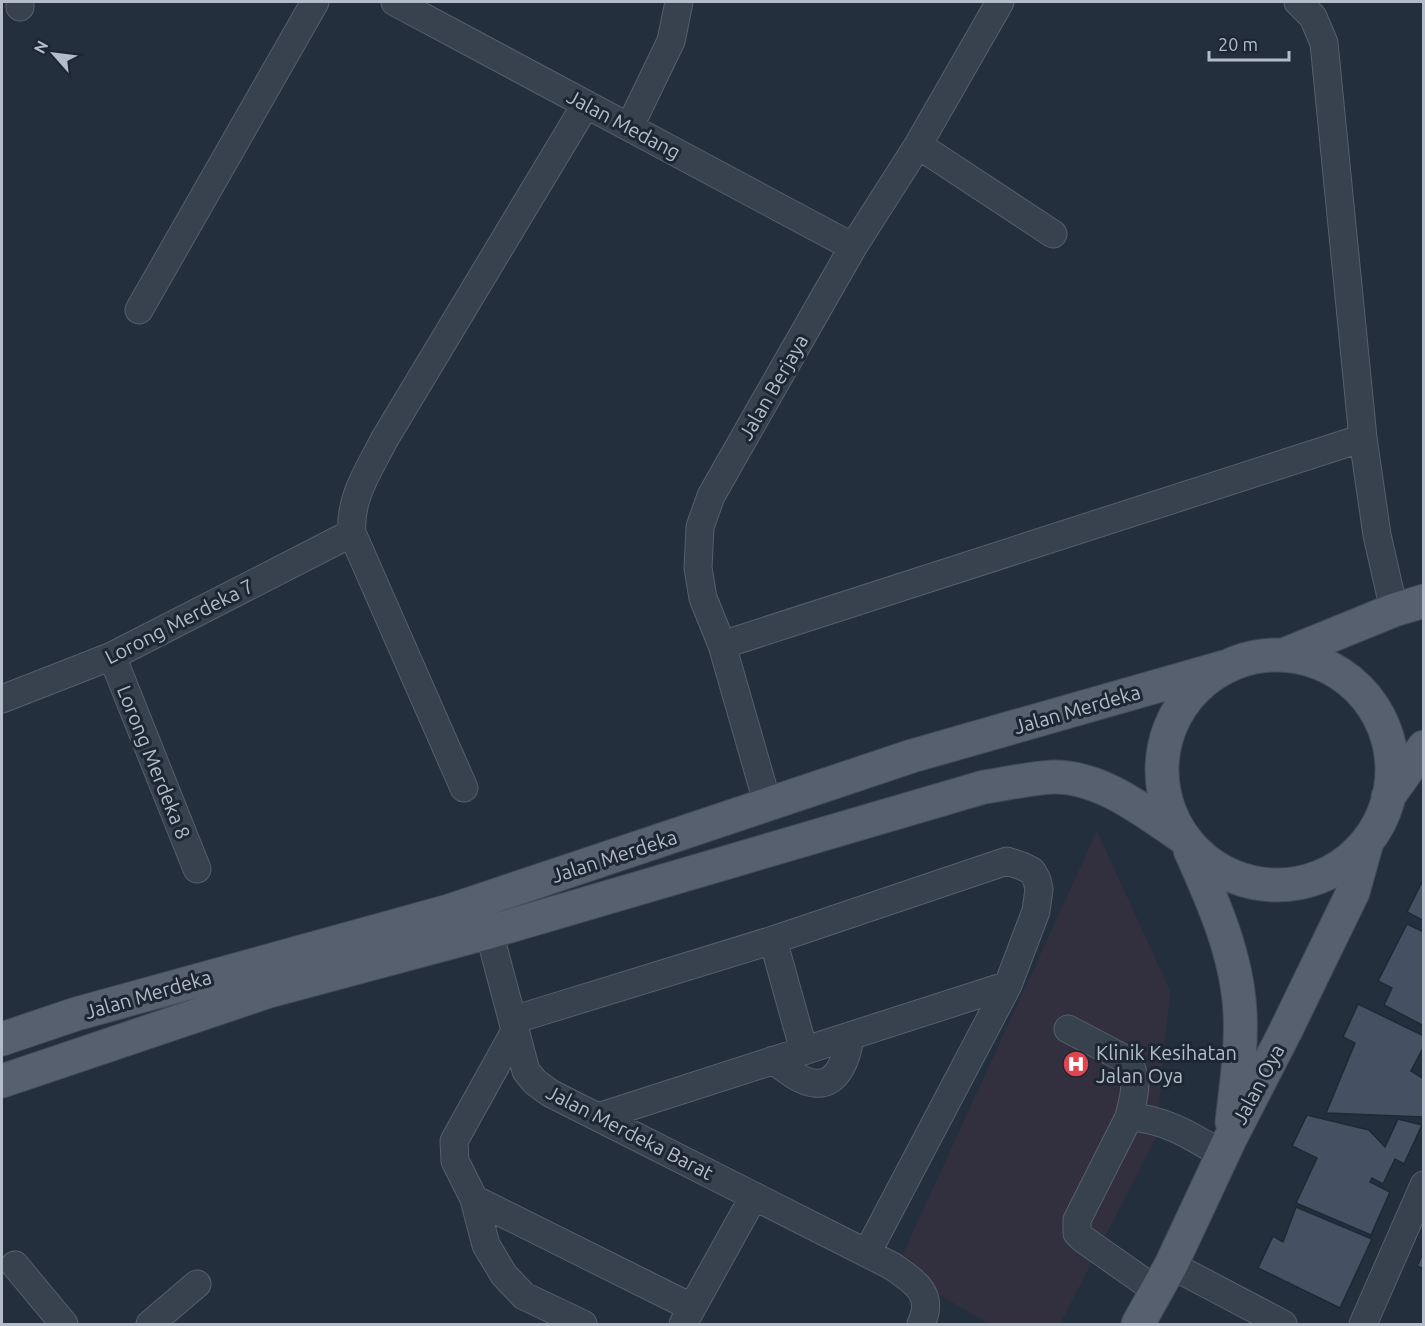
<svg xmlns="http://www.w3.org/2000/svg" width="1425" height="1326" font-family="Ubuntu,sans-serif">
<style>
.medical{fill:#32303f}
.building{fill:#455162;stroke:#1f2835;stroke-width:1.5}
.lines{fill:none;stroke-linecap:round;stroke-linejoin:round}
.minor-casing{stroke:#565f6c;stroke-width:29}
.major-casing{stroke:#414a57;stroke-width:35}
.minor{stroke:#38414e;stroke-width:27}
.major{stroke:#56606e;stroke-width:33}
.labels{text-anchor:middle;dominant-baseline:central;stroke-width:6;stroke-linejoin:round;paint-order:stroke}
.street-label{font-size:20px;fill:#b4bcc9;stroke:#1d2633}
.poi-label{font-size:20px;fill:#b4bcc9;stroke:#1d2633;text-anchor:start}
</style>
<rect width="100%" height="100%" fill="#242f3e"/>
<path class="medical" d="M1097,831L1170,991L1156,1137L1060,1324H989L896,1269Z"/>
<path class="building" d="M1424,878V921L1407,912Z
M1407,924L1424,932V1026L1384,1005L1392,988L1378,981Z
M1358,1004L1424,1036V1046L1411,1071L1424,1079L1423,1117L1326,1113L1355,1043L1343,1037Z
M1307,1115L1369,1130L1385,1147L1398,1119L1422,1125L1404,1164L1395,1159L1383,1184L1372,1178L1370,1182L1390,1192L1371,1235L1296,1203L1317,1158L1292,1146Z
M1296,1207L1372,1239L1340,1308L1258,1268L1273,1236L1283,1242Z
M1424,1251V1269L1417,1266Z"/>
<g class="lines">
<defs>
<path id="minor" d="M395,2L853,247
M1298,2L1313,17L1324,43L1363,438L1377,535L1394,610
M20,7V2
M630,126L671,41L679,2
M918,145L1053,234
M139,310L315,2
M722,645L1363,438
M112,656L197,869
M2,699L112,656L352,533
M464,788L352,533C349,498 369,470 384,440L586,104
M768,805L722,645L703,598L698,568L700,527L711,496L761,408L853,247L918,145L1000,2
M489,932L526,1071L535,1082L550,1093L892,1266C915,1282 935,1294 921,1324
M773,940L804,1051
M513,1020L773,940L1007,861L1022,866L1032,871L1037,880L1039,889L1036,911L1008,985L867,1253
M1068,1029L1125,1059C1141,1078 1134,1095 1129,1117
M515,1031L454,1141L455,1161L474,1199L486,1245L504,1275L524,1296L583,1324
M773,1060C786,1069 799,1081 814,1083C839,1087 848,1054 850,1036
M598,1117L1008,985
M474,1199L691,1307
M15,1265L64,1324
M1171,1265L1283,1324
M1157,1291L1083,1239L1077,1233V1220L1129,1117C1166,1119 1193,1137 1223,1155
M150,1324L197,1284
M683,1324L754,1196
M1363,1324L1424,1185"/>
<path id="major" d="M1286,654L1394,610L1424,601
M1162 770a115 115 0 1 1 230 0a115 115 0 1 1-230 0Z
M1388,797L1424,747
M1190,850C1213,901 1237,955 1240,1012C1242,1048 1236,1086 1232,1122
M2,1039L76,1014L449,911L912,756L1224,667
M2,1081L269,991L489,932L984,787C1006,784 1030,778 1053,777C1100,776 1144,811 1181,836
M1138,1324L1171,1265L1230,1139L1285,1032L1353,892L1367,842"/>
</defs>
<use href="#minor" class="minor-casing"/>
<use href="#major" class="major-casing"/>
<use href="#minor" class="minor"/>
<use href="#major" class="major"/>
</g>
<defs>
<symbol id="hospital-disc" viewBox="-11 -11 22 22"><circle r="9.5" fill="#e0444e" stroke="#1d2633"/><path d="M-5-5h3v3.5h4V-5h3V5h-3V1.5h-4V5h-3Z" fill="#fff"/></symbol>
</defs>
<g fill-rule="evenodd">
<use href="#hospital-disc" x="1061" y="1049" width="30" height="30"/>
</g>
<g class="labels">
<g class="street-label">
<text transform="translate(624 124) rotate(28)">Jalan Medang</text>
<text transform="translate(773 387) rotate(-60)">Jalan Berjaya</text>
<text transform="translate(179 621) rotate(-27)">Lorong Merdeka 7</text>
<text transform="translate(1077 709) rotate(-16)">Jalan Merdeka</text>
<text transform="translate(154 762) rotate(68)">Lorong Merdeka 8</text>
<text transform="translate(614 856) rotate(-18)">Jalan Merdeka</text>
<text transform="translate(148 994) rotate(-16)">Jalan Merdeka</text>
<text transform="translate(1258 1084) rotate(-62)">Jalan Oya</text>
<text transform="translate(630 1132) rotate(27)">Jalan Merdeka Barat</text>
</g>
<g class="poi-label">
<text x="1096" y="1052">Klinik Kesihatan<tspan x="1096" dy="23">Jalan Oya</tspan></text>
</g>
</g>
<rect width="1425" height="1326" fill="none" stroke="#b4bcc9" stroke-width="6"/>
<g transform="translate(54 54) rotate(298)" stroke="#1d2633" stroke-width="4.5" paint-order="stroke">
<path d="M0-4.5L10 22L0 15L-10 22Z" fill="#b4bcc9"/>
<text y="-9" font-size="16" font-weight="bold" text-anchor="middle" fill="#b4bcc9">N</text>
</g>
<path d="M1209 51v9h80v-9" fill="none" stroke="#b4bcc9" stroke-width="3"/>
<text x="1218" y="51" font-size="18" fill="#b4bcc9" stroke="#1d2633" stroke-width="4.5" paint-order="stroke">20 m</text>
</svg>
